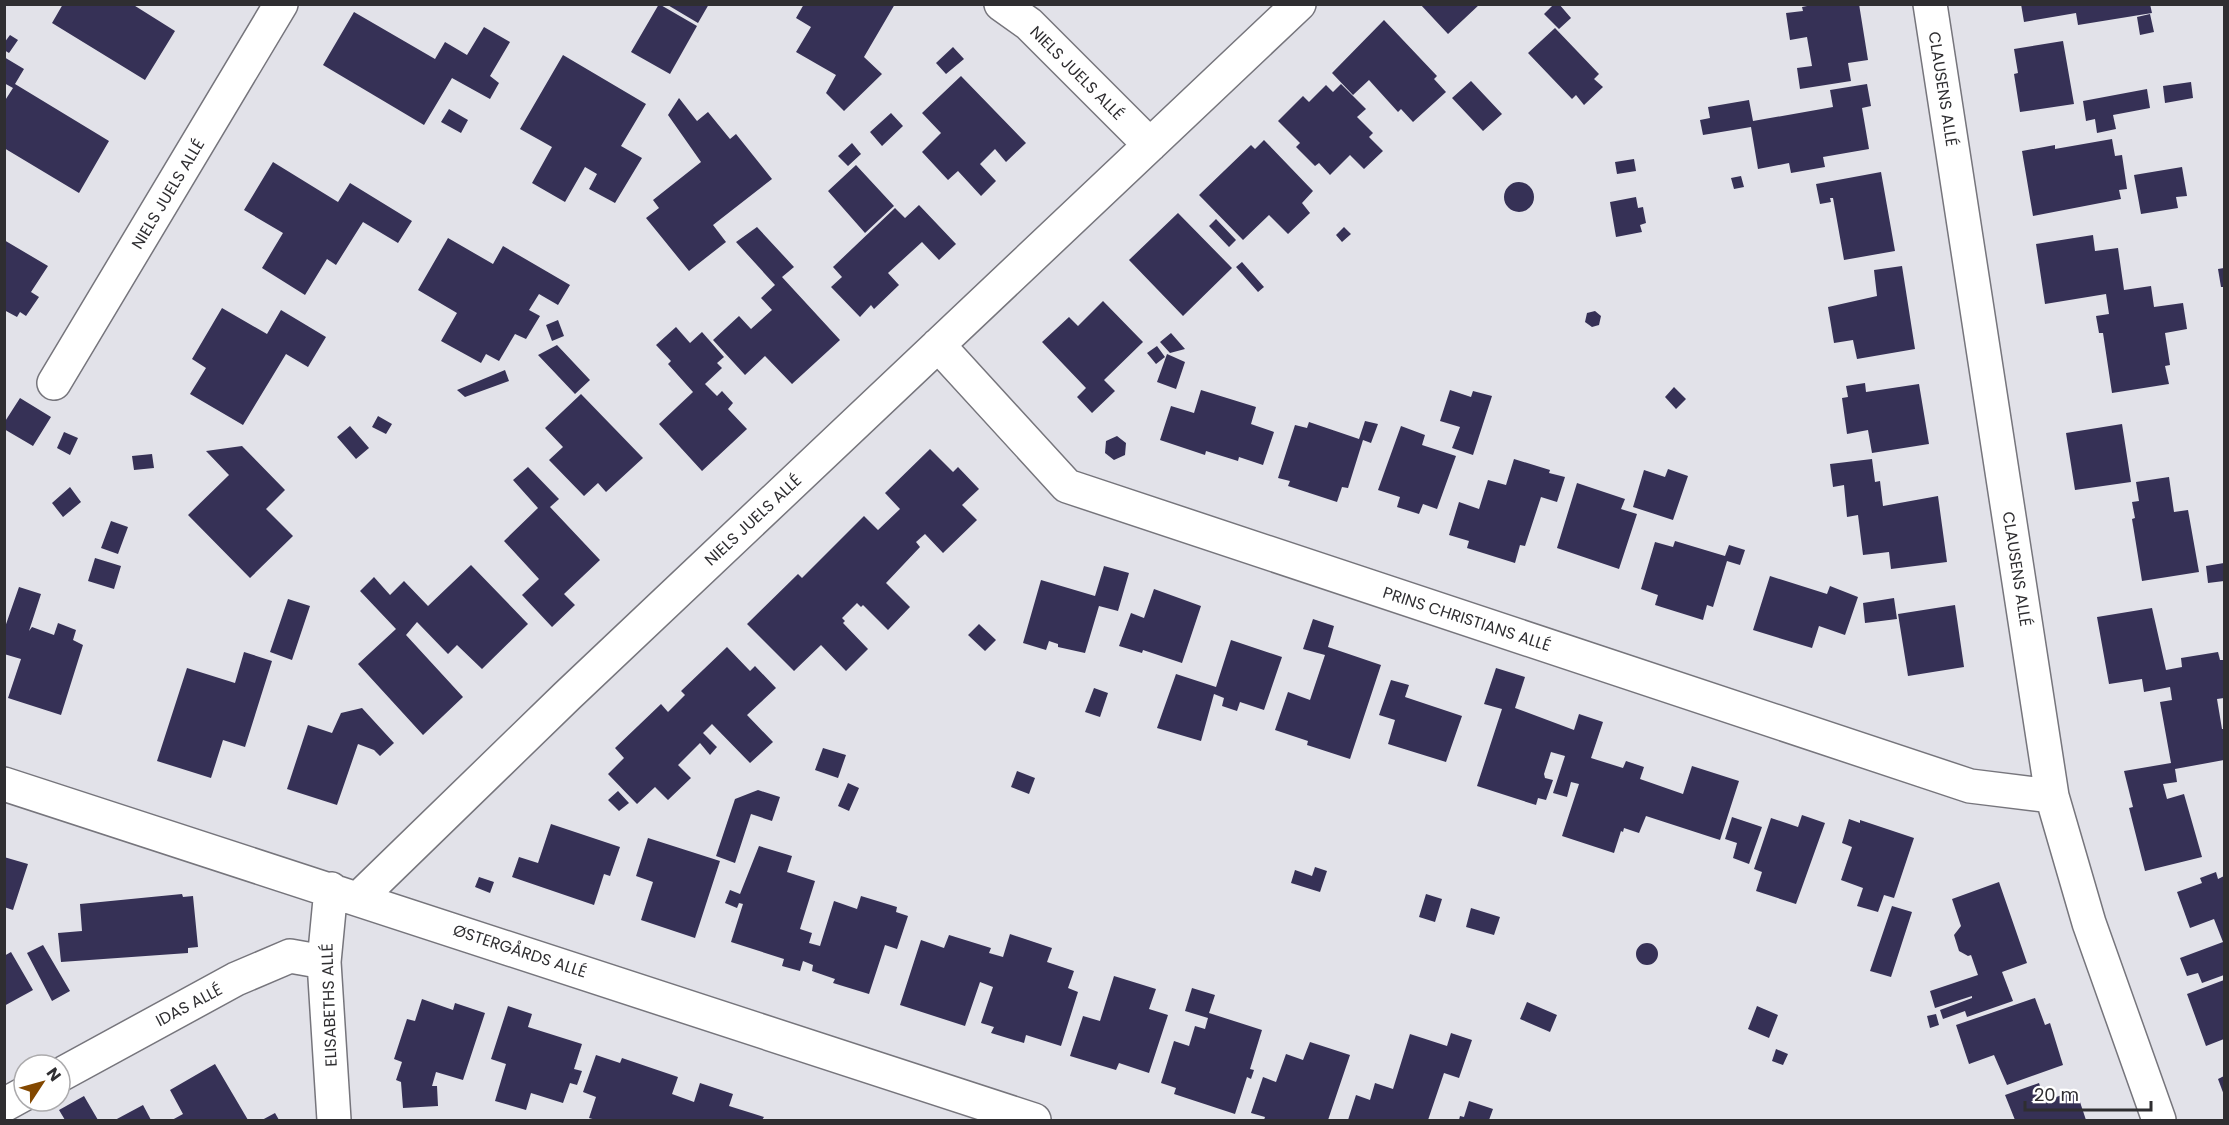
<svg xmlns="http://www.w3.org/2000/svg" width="2229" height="1125" font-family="Poppins,sans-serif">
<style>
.building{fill:#363156}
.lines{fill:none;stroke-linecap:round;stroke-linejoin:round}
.minor-casing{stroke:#76757c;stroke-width:36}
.minor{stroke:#fff;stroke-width:33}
.labels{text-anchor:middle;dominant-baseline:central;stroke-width:6;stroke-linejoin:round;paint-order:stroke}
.street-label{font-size:16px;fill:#2f2e31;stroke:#fff}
</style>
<rect width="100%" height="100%" fill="#e2e2e9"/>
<path class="building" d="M63,4H132L175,31L145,80L52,23Z
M659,4L697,26L670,74L631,52Z
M666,4H709L698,23Z
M804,4H895L864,57L882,74L844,111L826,93L836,75L796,52L811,27L796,18Z
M1420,4H1480L1448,34Z
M1554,4H1559L1571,18L1559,29L1544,14Z
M1817,4H1859L1868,60L1848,63L1851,81L1800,89L1797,68L1812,66L1807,37L1790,40L1786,13L1803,11L1802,7Z
M2021,4H2150L2152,13L2078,25L2076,13L2024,22Z
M354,12L435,59L445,42L467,55L484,27L510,42L490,76L499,83L490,99L452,78L424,125L323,65Z
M2150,14L2154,32L2140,35L2137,17Z
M1384,20L1437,76L1434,79L1446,92L1413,122L1401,109L1398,112L1369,80L1353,95L1332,73Z
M1555,28L1599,74L1594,79L1603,87L1584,105L1576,95L1572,99L1528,53Z
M10,35L18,40L9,53L4,50V43Z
M2063,41L2074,104L2020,112L2014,74L2018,73L2014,49Z
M953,47L964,59L946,74L936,63Z
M563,55L646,104L621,146L642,158L615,203L589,189L597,174L585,167L565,202L532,183L552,147L520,129Z
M4,57L24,69L15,84L109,141L79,193L4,148V102L13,88L4,83Z
M961,76L1026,143L1006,162L995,149L980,164L996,181L981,196L958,171L948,180L922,152L941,133L922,113Z
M1471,81L1502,114L1483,131L1452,98Z
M2191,82L2193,98L2165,103L2163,86Z
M1341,84L1366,109L1357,117L1373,133L1369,137L1383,151L1364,169L1350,155L1330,175L1319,163L1315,166L1296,147L1300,143L1278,121L1303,96L1309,102L1326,85L1333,92Z
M1867,84L1871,106L1862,108L1869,149L1823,157L1825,167L1791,173L1789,163L1758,169L1751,127L1703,135L1700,120L1710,118L1708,107L1749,100L1753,121L1833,107L1830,90Z
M2147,89L2150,108L2113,115L2116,129L2097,133L2095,119L2086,121L2083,101Z
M679,98L697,121L708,112L730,139L736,134L772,179L713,225L726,242L689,271L646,218L659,208L653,200L701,162L668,115Z
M449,109L468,120L461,133L441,122Z
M891,113L903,126L882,146L870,132Z
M2112,139L2115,156L2122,155L2127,189L2119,190L2121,199L2033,216L2022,151L2055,145V149Z
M1264,140L1313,191L1302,203L1310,213L1288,234L1269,215L1243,240L1199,195L1251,145L1255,149Z
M852,143L861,154L848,166L838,156Z
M1634,159L1636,171L1617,174L1615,162Z
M273,162L338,202L350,183L412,221L398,243L363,222L336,265L327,259L305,295L262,268L283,233L244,210Z
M856,165L894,206L865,233L828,191Z
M2182,167L2187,196L2176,197L2178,208L2141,214L2134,175Z
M1881,172L1895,251L1844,260L1833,198H1830L1831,202L1820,204L1816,184Z
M1741,176L1744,187L1734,189L1731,178Z
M1504 197a15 15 0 1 1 30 0a15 15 0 1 1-30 0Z
M1636,197L1638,208L1643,207L1646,223L1640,225L1642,232L1616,237L1610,202Z
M919,205L956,244L939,260L922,242L888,273L899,285L874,309L871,305L860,317L831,287L842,277L833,267L895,208L905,218Z
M1178,213L1232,268L1183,316L1129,260Z
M1216,219L1236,240L1229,247L1209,226Z
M757,227L794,267L782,277L840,340L792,384L765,356L745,375L713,340L739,316L751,329L772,310L761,298L775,285L736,242Z
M1344,227L1351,234L1342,242L1336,235Z
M2093,235L2095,251L2118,248L2124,290L2151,286L2154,307L2183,303L2187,329L2165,333L2170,365L2165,366L2169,384L2112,393L2103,333H2099L2096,316L2109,314L2106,294L2045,304L2036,244Z
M448,238L493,264L503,246L570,285L558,305L539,294L529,310L540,316L526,339L515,334L499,361L486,354L481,363L441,341L457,313L418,290Z
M4,240L48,266L31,292L39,297L26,316L20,312L17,317L4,310Z
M1242,262L1264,287L1258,292L1236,267Z
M1902,266L1915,349L1857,359L1853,340L1834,343L1828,307L1877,296L1874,270Z
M2224,268V287H2221L2218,269Z
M1103,301L1143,342L1104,380L1115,391L1092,413L1077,397L1086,388L1042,342L1069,317L1078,326Z
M222,308L267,334L281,310L326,337L308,367L286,354L243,425L190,394L206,368L192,359Z
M1595,311L1601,316L1599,325L1592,327L1585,322L1587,313Z
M558,320L564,336L552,341L546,325Z
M676,327L690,343L702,332L724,357L717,363L722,368L705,384L717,396L722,391L733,403L728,409L747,429L702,471L659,424L693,392L668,364L671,361L656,345Z
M1171,333L1185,349L1170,353L1160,342Z
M557,345L590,380L575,394L538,355Z
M1157,346L1165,357L1156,364L1147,353Z
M1167,354L1185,362L1176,389L1157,382Z
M505,370L509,381L465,397L457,390Z
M1865,383L1866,392L1919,384L1929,444L1872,453L1868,430L1847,434L1842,398L1848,397L1846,386Z
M1674,387L1686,399L1676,409L1665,397Z
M1201,390L1256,407L1251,424L1274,432L1263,465L1239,457L1238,461L1206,451L1205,455L1160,440L1171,406L1194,413Z
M1450,390L1471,397L1473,391L1492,396L1473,455L1452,448L1460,427L1440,421Z
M581,394L643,458L606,492L598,483L584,496L549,460L563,447L545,428Z
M20,398L51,417L33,446L4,429V423Z
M378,416L392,424L386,434L372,427Z
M1365,421L1378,424L1371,443L1363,440L1348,488L1342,487L1337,502L1288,486L1290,481L1278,478L1295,425L1307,428L1309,422L1359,439Z
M2122,424L2131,482L2075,490L2066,433Z
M350,426L369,448L356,459L337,437Z
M1401,426L1425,435L1422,445L1456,456L1437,509L1423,504L1419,514L1397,507L1400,497L1378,490Z
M64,432L78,438L70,455L57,448Z
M1117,436L1126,443L1125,455L1114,460L1105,453L1106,441Z
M242,446L285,490L266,509L293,536L250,578L188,515L229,475L206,451Z
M930,449L953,472L958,467L979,489L962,505L977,520L943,553L925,534L916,542L920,547L886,583L910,607L888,630L863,605L861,607L857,603L842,618L845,621L843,623L868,649L846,671L821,645L794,671L747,624L798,574L802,578L864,516L878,530L900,509L885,493Z
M152,454L154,468L134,470L132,456Z
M1514,459L1550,470L1549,473L1565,477L1557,502L1541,497L1525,546L1520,545L1515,563L1467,548L1469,541L1449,535L1459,502L1479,509L1488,480L1506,485Z
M1872,459L1875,482L1880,481L1883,506L1938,496L1947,562L1891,569L1889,552L1863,555L1858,515L1847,517L1844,485L1833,487L1830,464Z
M528,467L559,499L550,507L600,560L564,594L575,605L552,627L522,595L539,579L504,541L538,508L513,480Z
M1668,469L1688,476L1673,520L1633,507L1644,470L1665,477Z
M2169,477L2174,512L2188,510L2199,572L2142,581L2132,519L2135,518L2132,502L2139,501L2136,482Z
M1577,483L1625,499L1621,509L1637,514L1619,569L1557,548Z
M70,487L81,502L63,517L52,503Z
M111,521L128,527L118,554L101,548Z
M1675,541L1725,556L1729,545L1745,550L1740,565L1727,561L1713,607L1707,605L1703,620L1655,605L1658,595L1641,589L1655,542L1673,547Z
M95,558L121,566L114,589L88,581Z
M2224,563V581L2208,583L2206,566Z
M471,565L528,624L482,669L457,645L448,654L417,622L406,635L463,697L423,735L358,664L396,629L360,591L374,577L390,595L404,581L428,606Z
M1104,566L1129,573L1118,611L1099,606L1085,653L1058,647V644L1049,641L1046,650L1023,643L1041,580L1095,596Z
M1770,576L1827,594L1830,586L1858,597L1845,635L1819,626L1812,648L1753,630Z
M19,587L41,594L29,631L32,627L54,635L58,623L76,630L73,640L83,645L61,715L8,698L21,659L4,654V630Z
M1154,589L1201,606L1182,663L1143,650L1142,653L1119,646L1131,613L1144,618Z
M1894,598L1897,619L1865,623L1863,603Z
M288,599L310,606L292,660L270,652Z
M1955,605L1964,667L1908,676L1898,614Z
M2152,608L2166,670L2182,667L2181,658L2218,652L2220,660H2224V698L2217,699L2222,729H2224V760L2175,769L2177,782L2163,784L2167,799L2184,794L2202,857L2145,871L2129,808L2133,807L2124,771L2171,763L2160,702L2172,700L2170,687L2144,692L2142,679L2109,684L2097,617Z
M1313,619L1334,626L1328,647L1381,665L1350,759L1307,745L1308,741L1275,730L1288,692L1310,700L1325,655L1303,649Z
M979,624L996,640L985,651L968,635Z
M1231,640L1282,657L1264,710L1240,702L1237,711L1222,706L1224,698L1214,694L1201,741L1157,728L1176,674L1216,687Z
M727,647L750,671L755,666L776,688L747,715L773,742L750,763L712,724L703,733L717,747L710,755L700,743L678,765L691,778L668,800L655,787L637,804L608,774L624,758L615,748L661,704L668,712L685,695L681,691Z
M244,652L272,661L245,747L223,740L211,778L157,761L187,668L235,683Z
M1496,668L1525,677L1515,708L1574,730L1579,714L1603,722L1591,758L1623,768L1626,761L1644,767L1640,779L1683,794L1692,766L1739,781L1720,840L1646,816L1639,833L1624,828L1623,832L1621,831L1614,853L1562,836L1579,784L1571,782L1567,797L1553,793L1565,756L1551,752L1544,774L1545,778L1553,780L1546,800L1538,798L1536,805L1477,786L1502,709L1484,704Z
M1391,680L1409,685L1405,697L1462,716L1446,762L1388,744L1395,720L1379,715Z
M1094,688L1108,693L1100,717L1085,712Z
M362,708L394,743L380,756L374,750L358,744L337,805L287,789L308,725L332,733L341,713Z
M823,748L846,755L838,778L815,770Z
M1017,771L1035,778L1029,794L1011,787Z
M848,783L859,788L849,811L838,806Z
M758,790L780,797L772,821L751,814L735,863L716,856L735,799Z
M618,791L629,803L619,811L608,800Z
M1802,815L1825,823L1796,904L1756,891L1762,872L1754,869L1771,818L1798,827Z
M1732,817L1762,827L1749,864L1733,858L1737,843L1725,839Z
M1849,819L1860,823V820L1914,838L1894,898L1884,895L1878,912L1857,906L1863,888L1841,880L1852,847L1842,843Z
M551,824L620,847L610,876L604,874L594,905L512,877L519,857L538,863Z
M648,838L720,861L695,938L641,920L653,882L636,876Z
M759,846L792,856L787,872L815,881L800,929L812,933L809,943L820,946L834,901L857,909L861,896L897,907L896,912L908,916L897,949L885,945L869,994L833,983L835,979L812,971L813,965L803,961L800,971L782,966L784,959L731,942L743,904L739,903L737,908L725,903L730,890L740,894Z
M4,857L28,864L13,910L4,907Z
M1315,867L1327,871L1320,892L1291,883L1295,870L1312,876Z
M2216,872L2218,879L2224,876V975L2202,983L2198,973L2187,976L2180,958L2223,942L2214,919L2190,928L2177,892L2202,883L2200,878Z
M479,877L494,882L490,893L475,887Z
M1999,882L2027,963L2002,972L2013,1001L1967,1017L1965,1011L1943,1019L1940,1010L1972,998V996L1935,1008L1930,991L1978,975L1971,955L1968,956L1959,951L1954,935L1961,926L1952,899Z
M182,894L183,897L193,896L198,947L188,948V953L61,962L58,933L82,931L80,904Z
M1426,894L1442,899L1435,922L1419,917Z
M1892,906L1912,912L1891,977L1870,971Z
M1471,908L1500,917L1494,935L1466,927Z
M1010,934L1052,948L1047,962L1074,971L1068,988L1078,992L1061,1046L1026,1035L1024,1043L991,1033L994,1027L981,1023L993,987L980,982L965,1026L900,1005L921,940L944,948L949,935L991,948L989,953L1003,957Z
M1636 954a11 11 0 1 1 22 0a11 11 0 1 1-22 0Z
M43,945L70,991L52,1001L27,953Z
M11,952L33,990L4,1006V956Z
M1114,976L1156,989L1149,1009L1168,1015L1149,1073L1119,1063L1116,1070L1070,1056L1083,1016L1100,1021Z
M2224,980V1039L2206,1046L2187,994Z
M1192,988L1215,995L1209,1013L1262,1030L1250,1069L1254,1070L1251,1079L1247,1077L1235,1114L1174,1094L1176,1088L1161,1083L1174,1041L1189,1046L1195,1026L1205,1029L1208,1018L1185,1011Z
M2035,998L2045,1025L2050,1023L2063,1065L2007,1085L1994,1055L1969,1064L1956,1025Z
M422,999L453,1010L455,1003L485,1013L463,1080L436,1072L432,1086H437L438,1106L403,1108L401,1082L396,1080L402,1062L394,1059L407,1019L415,1021Z
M1527,1002L1557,1015L1550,1032L1520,1019Z
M508,1006L532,1014L528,1027L582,1044L574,1069L582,1071L577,1085L570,1083L563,1103L531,1093L526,1110L495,1101L506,1064L491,1059Z
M1757,1006L1778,1015L1769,1038L1748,1029Z
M1936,1014L1939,1025L1930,1028L1927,1016Z
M1451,1033L1472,1040L1459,1078L1444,1073L1428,1120H1348L1356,1095L1370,1100L1375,1083L1393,1089L1410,1034L1447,1046Z
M1310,1042L1350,1055L1328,1120H1264L1265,1117L1251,1113L1263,1077L1276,1082L1286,1054L1303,1060Z
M1776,1049L1788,1054L1783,1065L1772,1061Z
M596,1055L620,1063L622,1058L678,1077L672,1094L694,1102L700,1083L733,1094L729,1106L764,1117L762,1120H596L589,1118L596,1097L583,1092Z
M215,1064L248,1120H172L183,1114L170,1090Z
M2224,1076V1095L2218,1079Z
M2039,1083L2045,1101L2076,1090L2086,1120H2015L2005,1095Z
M84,1096L98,1120H65L59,1110Z
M1469,1101L1493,1109L1489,1120H1459L1460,1116L1464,1117Z
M143,1105L151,1120H115Z
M275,1113L279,1120H262Z"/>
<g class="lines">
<defs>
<path id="minor" d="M1001,4L1029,24L1150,145
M1930,4L2052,796L2089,923L2159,1120
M938,345L1067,486L1970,786L2052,796
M54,383L281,4
M4,784L1034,1120
M331,889L324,962L334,1120
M359,898L567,696L1299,4
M60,1075L236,979L290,956L324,962
M4,1105L24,1094"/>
</defs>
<use href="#minor" class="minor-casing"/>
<use href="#minor" class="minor"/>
</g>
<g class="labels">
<g class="street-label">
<text transform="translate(1077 73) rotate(45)">NIELS JUELS ALLÉ</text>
<text transform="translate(1943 89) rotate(81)">CLAUSENS ALLÉ</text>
<text transform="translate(168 194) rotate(-59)">NIELS JUELS ALLÉ</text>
<text transform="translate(753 520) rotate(-43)">NIELS JUELS ALLÉ</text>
<text transform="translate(2017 569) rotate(81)">CLAUSENS ALLÉ</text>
<text transform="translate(1467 619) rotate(18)">PRINS CHRISTIANS ALLÉ</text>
<text transform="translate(520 951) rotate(18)">ØSTERGÅRDS ALLÉ</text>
<text transform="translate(189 1005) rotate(-28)">IDAS ALLÉ</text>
<text transform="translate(329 1005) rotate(-92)">ELISABETHS ALLÉ</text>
</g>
</g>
<rect width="2229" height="1125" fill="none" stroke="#2f2e31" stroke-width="12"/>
<g transform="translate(42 1083) rotate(54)"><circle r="28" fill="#ffffff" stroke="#acabad" stroke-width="1.5"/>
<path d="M0-4.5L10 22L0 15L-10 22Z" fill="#834800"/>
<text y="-9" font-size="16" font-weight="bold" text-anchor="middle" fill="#2f2e31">N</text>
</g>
<path d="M2025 1101v9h126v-9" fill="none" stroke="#2f2e31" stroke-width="3"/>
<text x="2034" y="1101" font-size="18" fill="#2f2e31" stroke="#ffffff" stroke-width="4.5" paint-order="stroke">20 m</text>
</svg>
